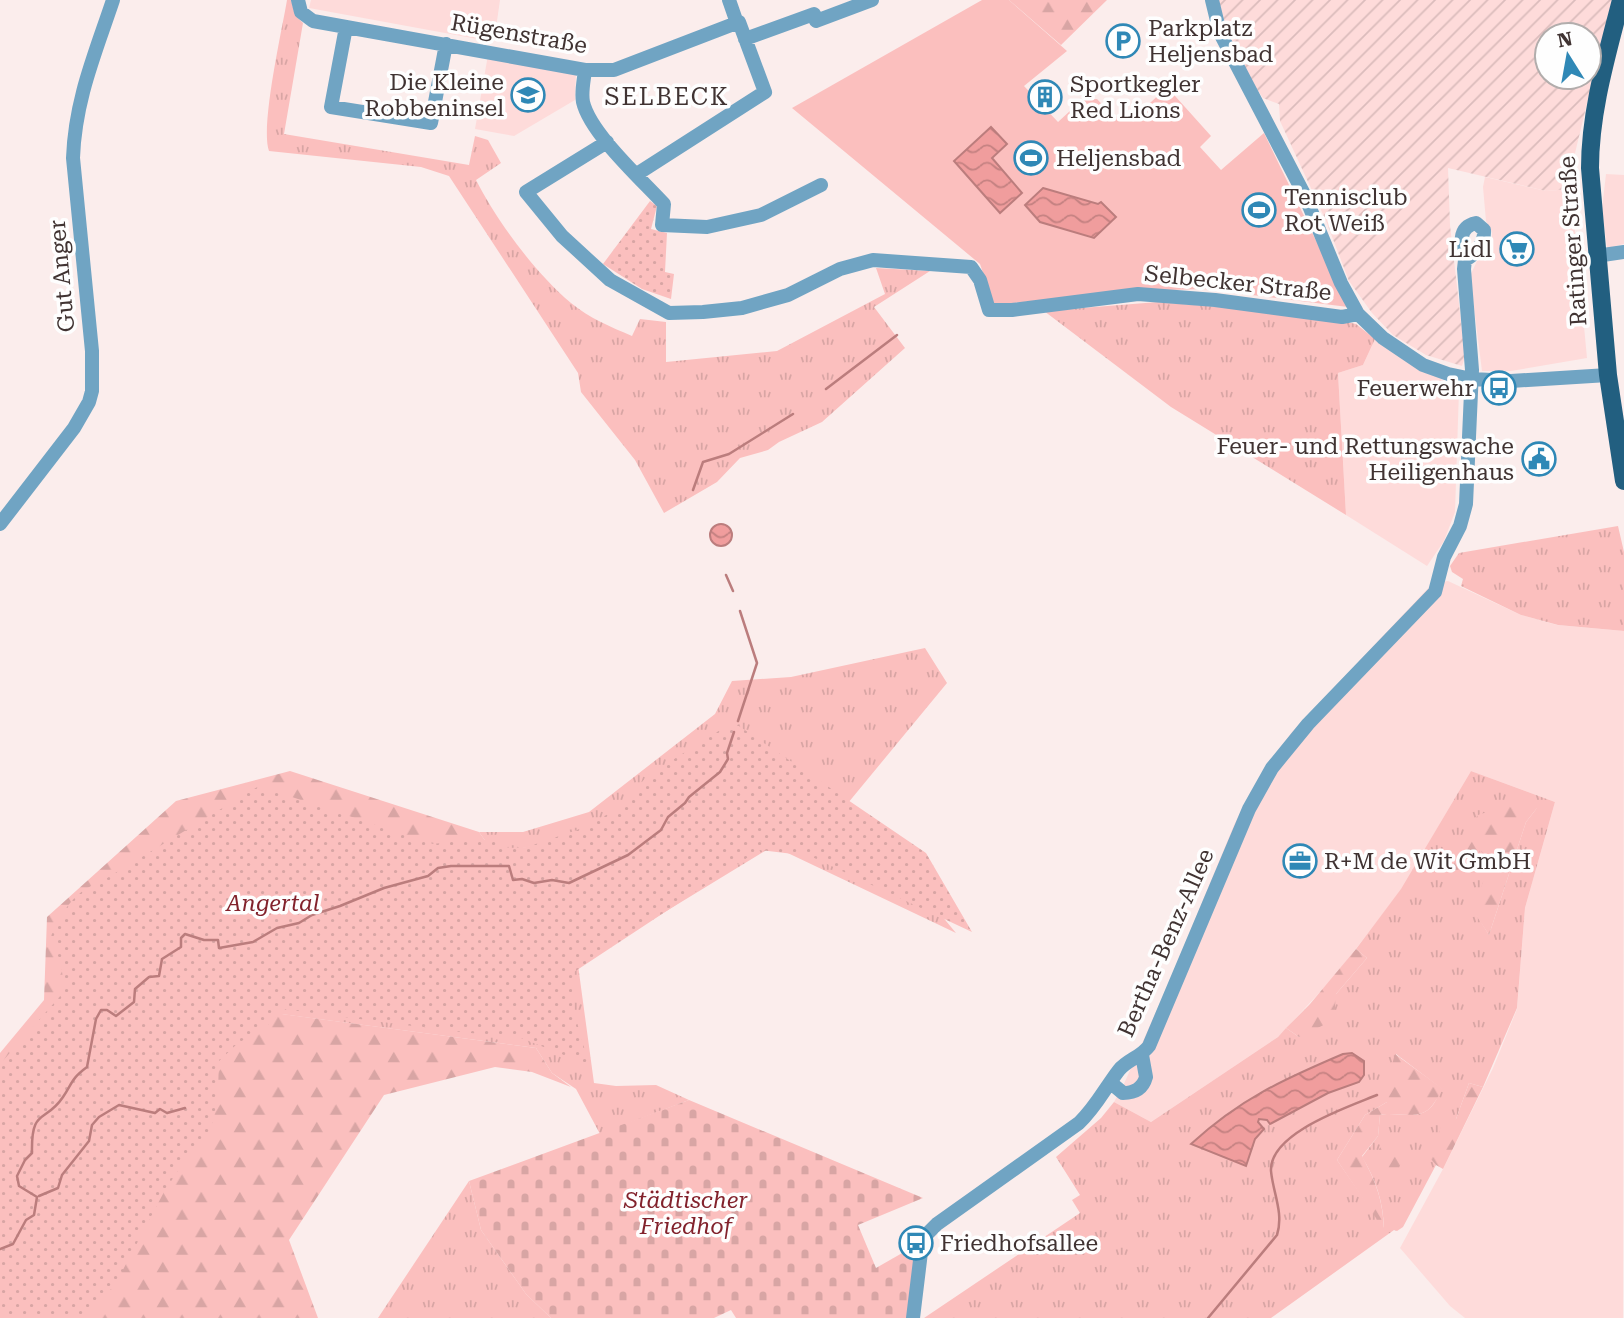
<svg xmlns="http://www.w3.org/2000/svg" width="1624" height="1318" font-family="'Roboto Serif',serif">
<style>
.built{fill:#fedbda}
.industrial{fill:url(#industrial-furrows);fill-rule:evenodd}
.grass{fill:url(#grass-tufts);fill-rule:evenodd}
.forest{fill:url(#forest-firs)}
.cemetery{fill:url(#cemetery-stones)}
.park{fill:url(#park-dots)}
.pitch{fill:#fbbfbe}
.water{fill:url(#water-waves);stroke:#bb7d7d;stroke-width:2}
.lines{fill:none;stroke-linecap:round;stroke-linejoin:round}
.stream{stroke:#bb7d7d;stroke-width:2.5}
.minor{stroke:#70a4c3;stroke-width:14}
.major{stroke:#225f80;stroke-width:18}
.labels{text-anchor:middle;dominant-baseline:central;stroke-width:7;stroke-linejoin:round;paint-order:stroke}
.poi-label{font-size:23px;fill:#403332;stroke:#fefefe;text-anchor:start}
.street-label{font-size:23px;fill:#403332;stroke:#fefefe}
.park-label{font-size:23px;font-style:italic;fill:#82222c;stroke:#fefefe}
.neighbourhood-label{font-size:24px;letter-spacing:2px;fill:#403332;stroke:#fefefe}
</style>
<defs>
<pattern id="industrial-furrows" width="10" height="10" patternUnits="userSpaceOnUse" patternTransform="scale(1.75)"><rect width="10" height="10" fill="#fedbda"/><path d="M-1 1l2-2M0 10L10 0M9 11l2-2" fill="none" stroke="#dbbcbc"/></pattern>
<pattern id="grass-tufts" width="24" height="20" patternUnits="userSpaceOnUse" patternTransform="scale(1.75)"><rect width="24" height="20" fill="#fbbfbe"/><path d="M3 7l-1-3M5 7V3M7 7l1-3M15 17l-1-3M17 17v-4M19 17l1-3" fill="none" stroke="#d8a5a4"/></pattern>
<pattern id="forest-firs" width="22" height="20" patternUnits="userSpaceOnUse" patternTransform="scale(1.75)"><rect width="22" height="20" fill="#fbbfbe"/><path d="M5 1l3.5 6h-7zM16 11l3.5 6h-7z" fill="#d8a5a4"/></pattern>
<pattern id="cemetery-stones" width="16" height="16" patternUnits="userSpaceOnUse" patternTransform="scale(1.75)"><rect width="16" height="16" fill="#fbbfbe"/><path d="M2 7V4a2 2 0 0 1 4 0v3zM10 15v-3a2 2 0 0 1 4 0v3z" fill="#d8a5a4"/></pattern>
<pattern id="park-dots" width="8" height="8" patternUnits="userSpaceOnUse" patternTransform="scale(1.75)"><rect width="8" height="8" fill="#fbbfbe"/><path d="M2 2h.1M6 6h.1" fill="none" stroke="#d8a5a4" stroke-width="1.8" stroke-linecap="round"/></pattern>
<pattern id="water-waves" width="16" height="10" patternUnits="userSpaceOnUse" patternTransform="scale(1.75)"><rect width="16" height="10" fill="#f09d9d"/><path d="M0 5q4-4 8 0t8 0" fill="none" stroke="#c48181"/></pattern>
</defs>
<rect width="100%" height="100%" fill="#fbedec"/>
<path class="built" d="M311,0H500L494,42L309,8Z
M488,55L576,72L575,100L514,136L475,129Z
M1606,174L1624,175V244L1607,248L1602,209Z
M1485,177L1546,191L1571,189L1587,358L1511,371H1482L1470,276L1477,261L1492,242V232L1486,221L1483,187Z
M1375,339L1459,390L1455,512L1444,541L1427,566L1346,515L1338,373L1363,365Z
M1448,581L1521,615L1557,625L1624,631L1623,1318H1465L1450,1306L1400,1248L1443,1169L1493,1068L1517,1009L1525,908L1555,802L1471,771L1401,890L1335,976L1278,1037L1151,1122L1114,1102L1123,1086L1167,987L1234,825L1250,793L1269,763L1292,732L1433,583Z"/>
<path class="industrial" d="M1218,0H1612L1569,178L1571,189L1546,191L1448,168L1450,225L1465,357L1462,366L1426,355L1393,335L1372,313L1349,281L1326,221L1280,121L1279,104L1263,98L1237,60L1223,25ZM1547,35H1589V77H1547Z"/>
<path class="grass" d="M287,0H291L295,15L303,23L284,134L469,165L475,136L488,140L501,163L476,180C497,221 535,273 571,303C589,318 611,327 632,336L640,319L666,322V362L777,351L885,294L876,268L930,271L874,307L905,348L822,422L779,442L768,450L740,458L717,482L664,513L635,460L581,392L578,373L449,176L421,167L269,151C260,127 282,30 287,0Z
M1158,302L1256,310L1342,321L1356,324L1375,339L1363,365L1338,373L1346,515L1171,407L1044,311Z
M1618,526L1624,552V631L1558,625L1521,615L1461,586L1463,579L1452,572L1450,566L1459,553Z
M925,648L947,683L848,803L956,933L773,846L578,965L594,1083L616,1086L656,1085L689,1100L600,1134L576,1089L552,1073L536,1048L281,1014L306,972L684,820L494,853L479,832H523L589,812L715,714L732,681L791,677Z
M1471,771L1555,802L1525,908L1517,1008L1483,1087L1469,1083L1456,1119L1432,1159L1436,1165L1403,1227L1397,1231L1394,1230L1271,1318H924L1080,1213L1072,1200L1080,1195L1056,1157L1101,1118L1114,1102L1151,1122L1278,1037L1286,1028L1299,1037L1367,958L1356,949L1401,889ZM1537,808L1526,822L1489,935L1473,909L1493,860L1480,849ZM1396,1054L1442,1089C1438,1095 1435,1104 1430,1108C1417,1121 1395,1111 1380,1115L1378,1136L1362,1157C1376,1180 1383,1201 1384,1228L1337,1160L1365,1115L1387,1102Z
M469,1181L481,1230L526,1294L551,1318H378Z"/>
<path class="forest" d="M1009,0H1107L1061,45Z
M290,771L479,832L494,853L306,972L282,1014L536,1048L552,1073L571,1087L532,1072L495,1067L384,1095L289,1240L318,1318H0V1053L44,1000L47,917L176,801Z
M1517,802L1537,808L1526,822L1489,935L1472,909L1492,860L1480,850L1464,879L1453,869L1460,839L1478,815Z
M1356,949L1367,958L1336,994L1334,1020L1299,1037L1286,1028L1310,1004Z
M1395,1054L1443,1089C1439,1095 1435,1103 1430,1108C1417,1121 1395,1111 1380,1115L1378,1136L1362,1156C1376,1182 1383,1200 1384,1230L1337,1160L1365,1115L1387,1102L1385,1090Z
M1469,1083L1483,1087L1443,1169L1436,1165L1431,1159L1442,1122L1456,1119Z
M1394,1143L1406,1156L1395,1173L1383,1174L1374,1158L1381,1146Z"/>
<path class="cemetery" d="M689,1100L923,1198L858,1225L876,1268L918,1244L907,1318H736L731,1310L714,1318H551L526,1294L481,1230L469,1181Z"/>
<path class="park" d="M650,201L657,206L651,229L667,233L665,272L674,274L671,299L642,289L603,264Z
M733,722L926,853L972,932L810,856L759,850L574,972C567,1001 582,1037 589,1065L521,1038L451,1031L283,1009L264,1029L238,1043L219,1061L218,1091L214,1118L207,1137L181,1166L164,1192L116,1283L86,1318H0V1064L62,994C66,973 58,956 51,936C65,909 71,893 102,881L259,786L433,844L466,840H492L509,848L527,847L577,830L620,808L647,776Z"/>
<path class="pitch" d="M982,0H1009L1067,51L1024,86L1058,122L1083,99H1097L1115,118L1122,111L1132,120L1167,87L1211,136L1200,147L1221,170L1264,133L1348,307L1204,289L1130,291L994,305L980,264L792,108Z"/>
<path class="water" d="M991,127L1007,144L992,158L1022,193L1000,213L954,161Z
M1043,188L1098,204L1101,202L1116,217L1094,238L1040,222L1025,205Z
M710 535a11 11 0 1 1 22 0a11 11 0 1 1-22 0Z
M1352,1053L1364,1061V1075L1359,1082L1328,1093L1270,1124L1267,1120L1259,1119L1258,1122L1264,1129L1255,1139L1246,1166L1191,1144C1240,1099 1282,1080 1343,1054Z"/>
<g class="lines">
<path class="stream" d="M826,389L897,335
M693,490L703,462L729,454L793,414
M726,575L733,591
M738,721L757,663L740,611
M39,1196L58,1188L62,1175L89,1141L92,1125L99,1117L119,1105L155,1113L160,1109L167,1113L185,1108
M0,1249L13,1244L26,1220L34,1215L37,1197L19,1186L17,1176L25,1160L32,1153C31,1107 45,1124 63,1097C73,1082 71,1079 87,1067L96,1019L101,1010H107L116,1016L134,1002L135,989L149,977L159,976L162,959L181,947V938L185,934L204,940H218L219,948L253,942L277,928L299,923L312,915L340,906L384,888L428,876L438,868L451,866H509L513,880L522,879L534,883L552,880L569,883L628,855L661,830L668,817L685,803L689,797L720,772L728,759L727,753L734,732
M1208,1318L1277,1235C1284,1213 1273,1193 1271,1171C1269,1133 1348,1107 1377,1095"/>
<path class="minor" d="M298,0L301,12L313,21L585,70H614L739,22L765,92L637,174
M729,0L737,23
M1212,0L1220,33L1305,196L1341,283L1358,314L1383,338L1423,365L1448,374L1472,379L1511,381L1608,375
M346,27L331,107L431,123L446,44
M745,39L814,14L816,21L872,0
M585,70C584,80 581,92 583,102C590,133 642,180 664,204L662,225L707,227L761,215L821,185
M607,142L526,192L562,236L610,280L669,313L703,312L742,308L788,295L840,269L873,260L971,267L980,280L989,310H1012L1138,294L1215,300L1342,317L1358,314
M1476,223L1484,230C1485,243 1476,254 1465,260C1461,245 1457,227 1476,223Z
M1596,256L1624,252
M0,524L74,428L89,402L92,391V351L73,158C75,100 95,54 113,0
M1111,1083L1123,1093C1135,1093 1143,1088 1146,1077L1142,1055
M913,1318L922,1244L926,1235L937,1224L1079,1123C1096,1107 1105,1088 1119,1070C1127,1060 1141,1057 1149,1046L1249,809L1272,768L1308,724L1435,592L1444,557L1460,526L1466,504L1472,370L1464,269L1465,260"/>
<path class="major" d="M1621,0C1607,55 1590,111 1590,168L1608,375L1624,481"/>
</g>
<defs>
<symbol id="parking-ring" viewBox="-11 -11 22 22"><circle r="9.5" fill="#fefefe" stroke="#2f88b6" stroke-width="1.5"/><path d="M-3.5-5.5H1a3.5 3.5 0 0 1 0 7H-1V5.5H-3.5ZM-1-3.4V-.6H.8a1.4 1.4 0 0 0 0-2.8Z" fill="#2f88b6"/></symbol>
<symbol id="school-ring" viewBox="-11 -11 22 22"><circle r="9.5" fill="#fefefe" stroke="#2f88b6" stroke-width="1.5"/><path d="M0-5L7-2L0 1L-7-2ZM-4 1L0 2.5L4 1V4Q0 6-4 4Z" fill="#2f88b6"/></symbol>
<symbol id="building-ring" viewBox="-11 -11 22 22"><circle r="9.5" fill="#fefefe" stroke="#2f88b6" stroke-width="1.5"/><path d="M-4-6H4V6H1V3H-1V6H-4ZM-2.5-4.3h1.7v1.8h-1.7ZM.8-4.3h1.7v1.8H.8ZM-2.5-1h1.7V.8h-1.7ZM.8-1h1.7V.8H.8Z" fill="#2f88b6"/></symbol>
<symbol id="stadium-ring" viewBox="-11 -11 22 22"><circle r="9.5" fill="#fefefe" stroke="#2f88b6" stroke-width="1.5"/><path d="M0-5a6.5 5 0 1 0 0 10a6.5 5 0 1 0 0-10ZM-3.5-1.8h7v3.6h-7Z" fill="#2f88b6"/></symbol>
<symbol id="supermarket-ring" viewBox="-11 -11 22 22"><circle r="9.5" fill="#fefefe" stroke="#2f88b6" stroke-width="1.5"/><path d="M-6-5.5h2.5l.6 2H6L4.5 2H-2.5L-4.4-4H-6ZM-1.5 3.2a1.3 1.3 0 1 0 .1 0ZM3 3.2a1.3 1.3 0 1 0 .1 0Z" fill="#2f88b6"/></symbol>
<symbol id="bus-ring" viewBox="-11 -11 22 22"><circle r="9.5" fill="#fefefe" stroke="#2f88b6" stroke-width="1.5"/><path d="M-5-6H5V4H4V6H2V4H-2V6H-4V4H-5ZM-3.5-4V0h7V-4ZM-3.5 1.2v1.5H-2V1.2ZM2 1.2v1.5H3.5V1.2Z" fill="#2f88b6"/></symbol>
<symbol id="civic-ring" viewBox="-11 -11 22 22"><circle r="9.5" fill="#fefefe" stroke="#2f88b6" stroke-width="1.5"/><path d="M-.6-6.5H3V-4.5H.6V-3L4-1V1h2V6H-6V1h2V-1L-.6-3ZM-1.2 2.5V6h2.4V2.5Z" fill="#2f88b6"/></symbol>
<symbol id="office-ring" viewBox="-11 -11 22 22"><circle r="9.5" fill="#fefefe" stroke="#2f88b6" stroke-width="1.5"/><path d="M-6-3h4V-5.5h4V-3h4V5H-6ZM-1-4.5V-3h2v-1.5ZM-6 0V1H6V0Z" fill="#2f88b6"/></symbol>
</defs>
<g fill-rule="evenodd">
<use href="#parking-ring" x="1104" y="22" width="38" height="38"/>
<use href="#school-ring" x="509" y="76" width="38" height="38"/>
<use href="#building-ring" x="1026" y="78" width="38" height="38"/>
<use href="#stadium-ring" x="1012" y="139" width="38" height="38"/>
<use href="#stadium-ring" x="1240" y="191" width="38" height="38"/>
<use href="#supermarket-ring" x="1498" y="230" width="38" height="38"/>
<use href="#bus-ring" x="1480" y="369" width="38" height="38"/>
<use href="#civic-ring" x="1520" y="440" width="38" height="38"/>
<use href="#office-ring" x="1281" y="842" width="38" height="38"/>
<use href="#bus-ring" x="897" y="1224" width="38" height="38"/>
</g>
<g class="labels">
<g class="poi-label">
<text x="1148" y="28">Parkplatz<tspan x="1148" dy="26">Heljensbad</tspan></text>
<text x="504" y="82" text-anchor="end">Die Kleine<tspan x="504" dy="26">Robbeninsel</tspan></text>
<text x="1070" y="84">Sportkegler<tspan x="1070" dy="26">Red Lions</tspan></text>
<text x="1056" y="158">Heljensbad</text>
<text x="1284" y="197">Tennisclub<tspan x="1284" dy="26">Rot Weiß</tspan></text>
<text x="1492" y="249" text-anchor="end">Lidl</text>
<text x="1474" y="388" text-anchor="end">Feuerwehr</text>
<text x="1514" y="446" text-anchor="end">Feuer- und Rettungswache<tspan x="1514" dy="26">Heiligenhaus</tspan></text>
<text x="1324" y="861">R+M de Wit GmbH</text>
<text x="940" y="1243">Friedhofsallee</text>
</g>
<g class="street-label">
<text transform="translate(519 34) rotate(10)">Rügenstraße</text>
<text transform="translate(1573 241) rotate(-94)">Ratinger Straße</text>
<text transform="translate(62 276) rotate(-95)">Gut Anger</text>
<text transform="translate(1238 283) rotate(6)">Selbecker Straße</text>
<text transform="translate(1166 943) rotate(-66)">Bertha-Benz-Allee</text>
</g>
<g class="park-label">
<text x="273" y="903">Angertal</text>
<text x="686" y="1200">Städtischer<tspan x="686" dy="26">Friedhof</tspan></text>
</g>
<g class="neighbourhood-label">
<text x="667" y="97">SELBECK</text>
</g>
</g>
<g transform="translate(1568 56) rotate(349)"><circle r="33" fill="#fefefe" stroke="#b2adac" stroke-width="2"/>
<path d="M0-5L12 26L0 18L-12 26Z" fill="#2f88b6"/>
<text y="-10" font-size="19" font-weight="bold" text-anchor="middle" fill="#403332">N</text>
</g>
</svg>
